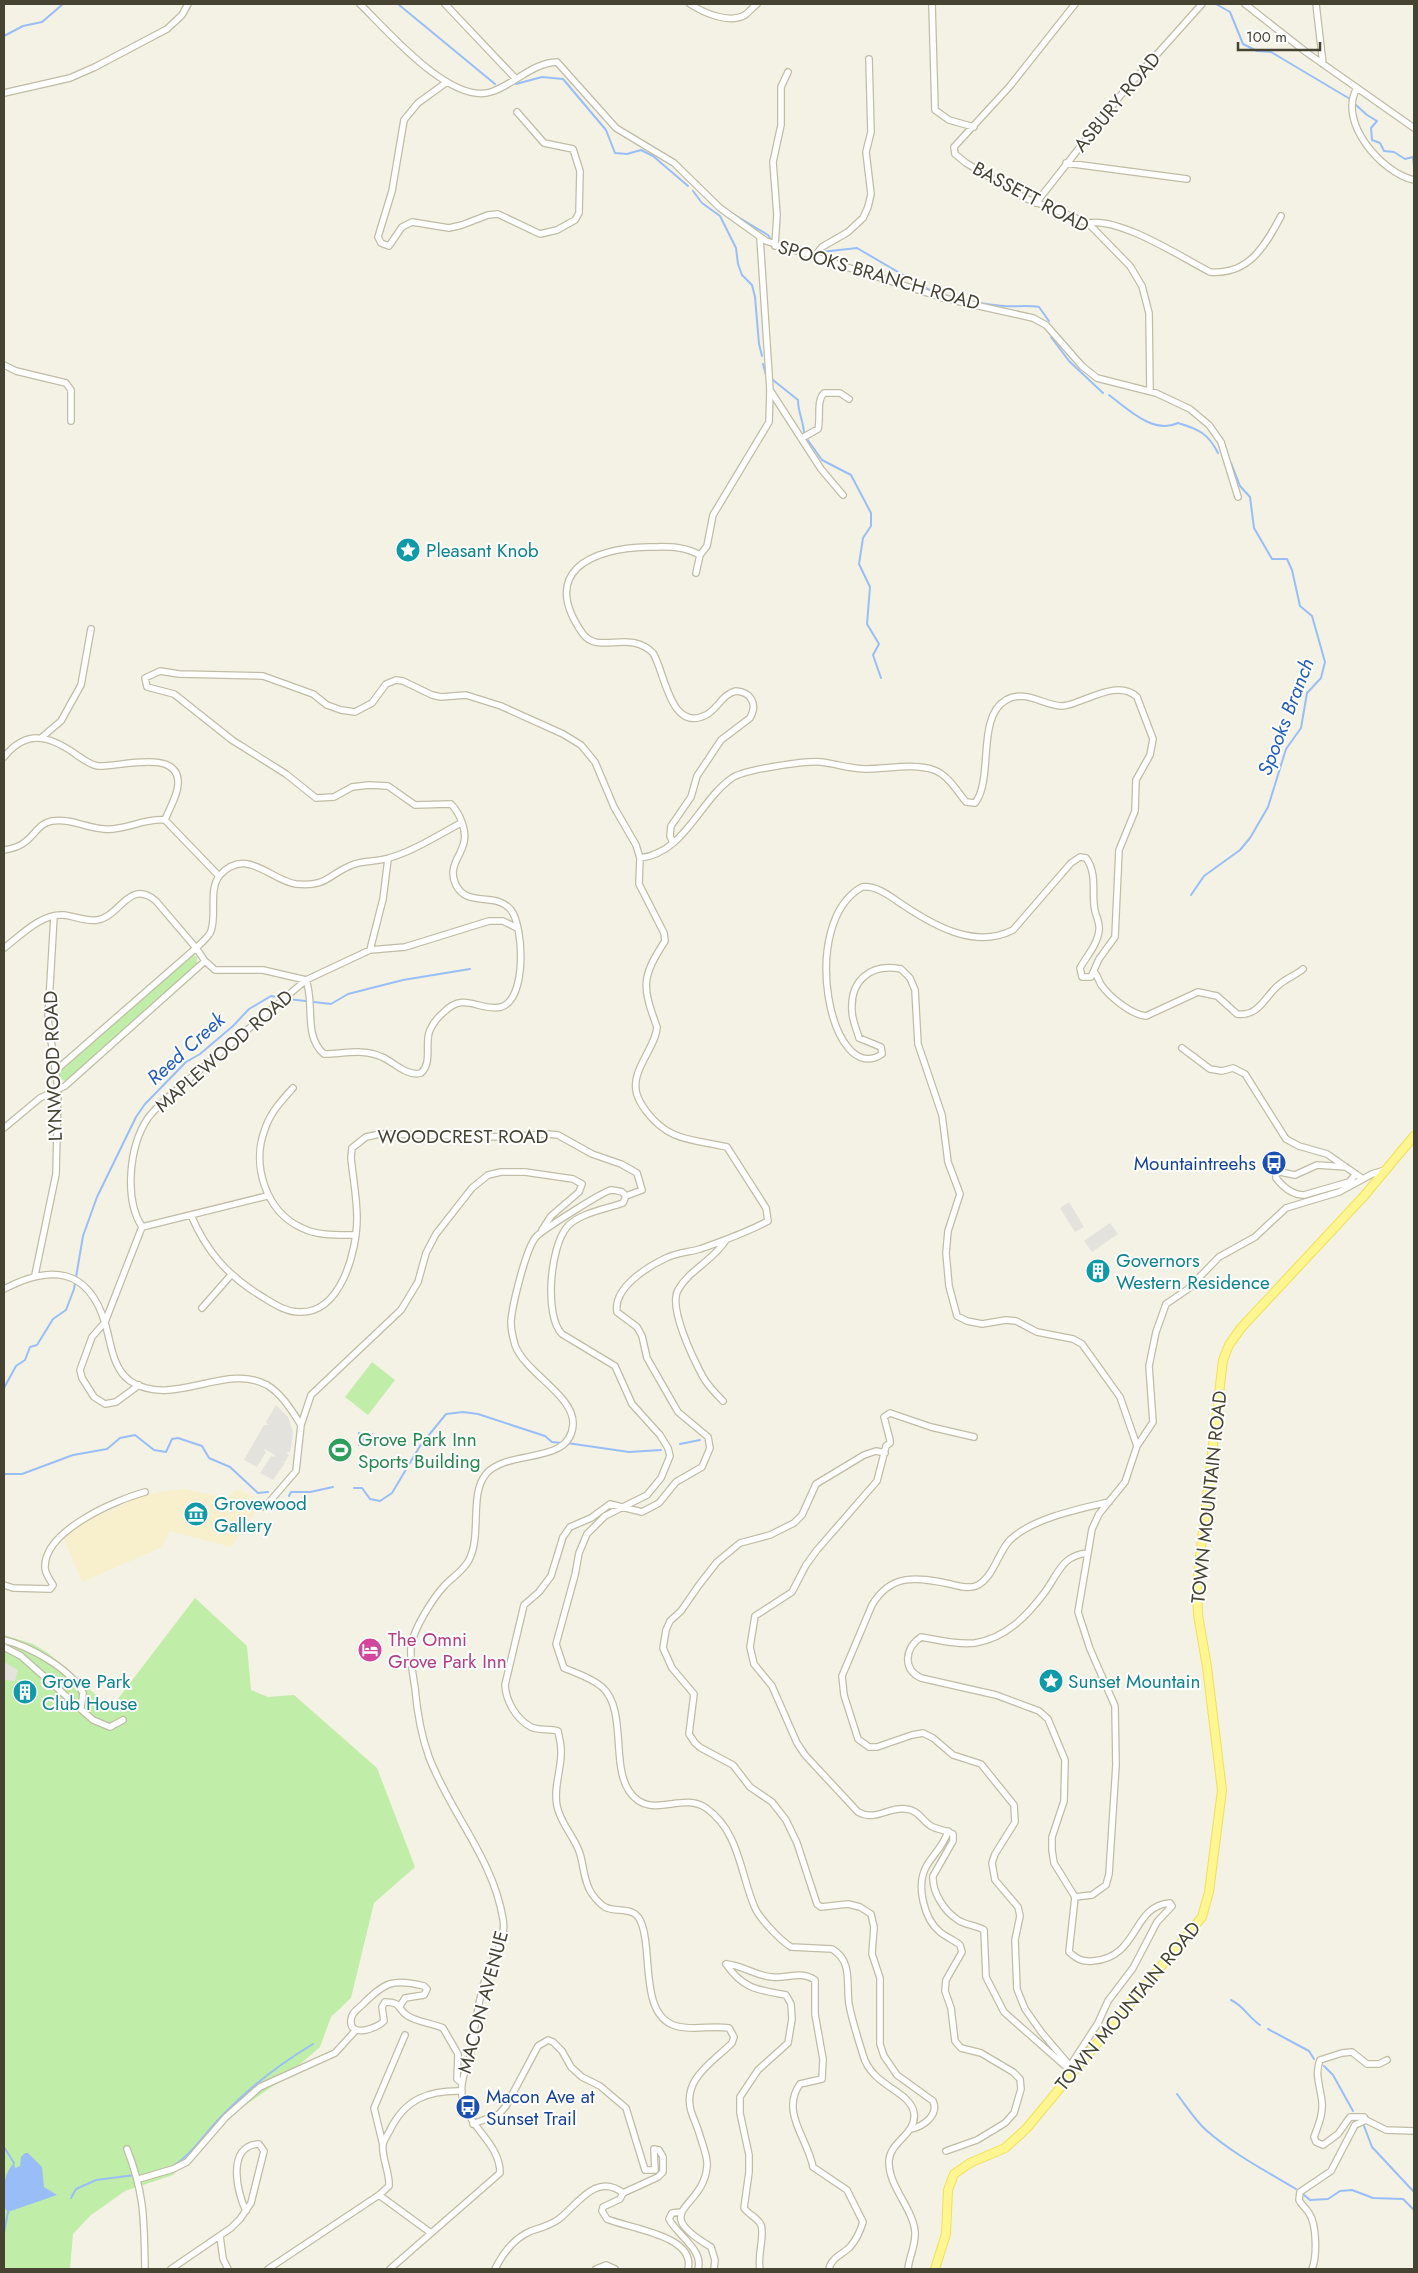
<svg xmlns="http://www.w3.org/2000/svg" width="1418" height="2273" font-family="Jost,sans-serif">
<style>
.commercial{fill:#f8efcc}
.green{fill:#c0eda8}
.parking{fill:#e4e2dd}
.water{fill:#99bef7}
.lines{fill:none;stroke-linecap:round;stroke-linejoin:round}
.stream{stroke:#99bef7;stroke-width:2}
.minor-casing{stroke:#c0bca5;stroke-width:8}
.major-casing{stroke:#f0e056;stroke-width:10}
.minor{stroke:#fff;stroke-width:5.5}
.major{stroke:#fff591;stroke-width:8}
.labels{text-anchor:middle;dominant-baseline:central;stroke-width:4;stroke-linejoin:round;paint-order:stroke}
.street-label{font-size:19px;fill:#464333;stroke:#fff}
.culture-label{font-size:19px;fill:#0d838f;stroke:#fff;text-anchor:start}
.transit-label{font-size:19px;fill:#164399;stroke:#fff;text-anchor:end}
.leisure-label{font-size:19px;fill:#27864d;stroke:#fff;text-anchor:start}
.hotel-label{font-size:19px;fill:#b23c85;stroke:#fff;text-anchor:start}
.water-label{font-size:20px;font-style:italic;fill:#225dbd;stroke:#fff}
</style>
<rect width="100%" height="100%" fill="#f4f2e4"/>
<path class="commercial" d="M184,1489L227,1498L236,1489L263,1501L231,1547L170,1531L162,1547L82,1582L63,1536L77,1526L135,1499L159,1492Z"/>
<path class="green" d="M193,955L197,957V966L68,1081L60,1080V1072L189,957Z
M372,1362L395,1380L368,1415L345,1397Z
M195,1598L247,1646L251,1690L268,1697L294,1695L377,1768L415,1867L374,1903L351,1998L331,2017L320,2047L283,2079L214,2127L173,2175L125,2191L91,2215L73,2234L70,2269H4V1635L33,1644L48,1653L111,1708Z"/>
<path class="parking" d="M1069,1202L1084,1227L1075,1232L1060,1208Z
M1110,1223L1118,1234L1092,1252L1084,1241Z
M276,1405L288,1417L293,1432L292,1440L290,1452H286L289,1455L285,1462L281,1461L285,1463L273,1480L260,1473L271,1456L275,1457V1455L263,1448L266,1452L257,1467L244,1460L264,1425H268L266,1422Z
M4,1662L18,1670L15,1681L4,1680Z"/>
<path class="water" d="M358,1432L373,1433V1446H358Z
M25,2153H28L42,2167L44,2187L57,2195L8,2212L4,2207C4,2191 2,2175 14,2163L15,2168L20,2166L21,2157Z"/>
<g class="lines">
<path class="stream" d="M398,4L495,84
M1216,4L1230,12L1243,44L1257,51L1271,52L1350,99
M4,36L23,26L42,22L63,4
M516,84L542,77L563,79L606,130L615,153L627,154L641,150L653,156L688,186
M1356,105L1367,115L1377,121L1371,128L1372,140L1380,143L1384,151L1394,152L1405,159L1413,157L1414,166
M693,191L702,203L720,216L736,248L738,264L742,275L752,285L755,297L759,344L762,356
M733,214L768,235L772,241
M784,244L811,249
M821,252L857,248L910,279
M916,282C934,296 979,304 1003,306C1015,307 1027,305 1039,307L1049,321
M1051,337L1069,361L1103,393
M763,364L766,375
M773,380L798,400C798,413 804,422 804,434
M1109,395C1127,408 1153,435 1178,423C1198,429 1208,433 1218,453
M807,439L822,460L851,475L871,513V526L863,538L859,564L870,587L867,624L879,644L873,655L881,678
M1191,895L1204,876L1240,850L1250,838L1268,807L1286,749L1301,728L1307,693L1321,678L1325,662L1312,616L1300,606L1292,570L1287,559H1272L1254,528L1250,497L1240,486L1231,463
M288,999L331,1004L348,994L403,980L470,969
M4,1388L16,1366L25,1360L30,1347L37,1345L53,1319L66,1310L74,1289L83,1236L97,1197L136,1117L145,1104L186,1062L200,1054L233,1026L249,1009L271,996L283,998
M567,1443L629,1452L661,1450
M680,1444L700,1440
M4,1474H22L73,1455L107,1449L120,1438L135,1435L154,1450L166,1452L172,1439L178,1438L202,1446L209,1458L230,1467L258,1493L268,1492
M354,1488H362L370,1499L380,1501L392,1493L420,1446L446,1414L463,1412L478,1414L545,1436L552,1442L562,1443
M289,1496L291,1492H310L333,1487
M1231,2000C1244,2006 1249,2018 1260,2025
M1268,2029L1309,2051L1314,2059
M1324,2066L1333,2075L1353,2111
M1177,2094C1187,2107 1195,2120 1206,2130C1233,2154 1266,2171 1296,2189
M1364,2126L1372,2147L1414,2192
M4,2147L14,2163
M173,2166C192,2154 203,2136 218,2120C246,2090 278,2065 313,2044
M1304,2195L1310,2200L1328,2199L1340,2191L1352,2190L1373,2198L1403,2199L1414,2210
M71,2198L76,2189L96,2180L135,2175
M4,2233L8,2212"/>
<defs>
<path id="minor" d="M360,4C387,30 450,105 491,92C515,84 532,63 557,62L616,128L674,163L720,208L766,241L943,298L1033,318L1046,325L1082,366L1097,378L1156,393L1190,409L1209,425L1221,442L1238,497
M445,4L516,79
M690,4C704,13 729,24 745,15C749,12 753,7 757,4
M932,4L935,110L949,120L974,127
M1075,4L1010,86L954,147L955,154L966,163L1025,198L1088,223L1130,266L1142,286L1149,313L1150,391
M1245,4L1306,52L1414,128
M1316,4L1323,64
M447,82L418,103L404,120L392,191L378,237L381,243L389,246L402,227L412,222L449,228L462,225L488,215L498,214L540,234L557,230L575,220L579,213L580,171L573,149L544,143L517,112
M1357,88C1337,122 1382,173 1414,180
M4,93L70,78L95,67L167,29L182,15L188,4
M1066,163L1187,179
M1036,203L1124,91L1202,4
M1088,223C1120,217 1181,257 1210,272C1249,275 1265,246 1281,216
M775,246L777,215L773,162L781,125V87L788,72
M815,256L822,247L848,232L863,218L868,207L871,194L866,152L871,132L869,59
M4,365L16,371L66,383L71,390V421
M770,390L821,469L843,495
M802,438L818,429C821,417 816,401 824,393H840L849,399
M700,555L707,546L713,515L769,422L770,390L760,238
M41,738L61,721L81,685L91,629
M4,757C26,730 48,735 74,753C81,758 90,765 98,766C116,768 180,747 178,784C178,795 169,809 165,820
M673,843L670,836L671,826L691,797L697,776L721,740L750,718C758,704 751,692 736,691C722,694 718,709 706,715C670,733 665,672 653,653C629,629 599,655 583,634C539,572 591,548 648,547C667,547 682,545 700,555L696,573
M4,850C11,849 19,847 25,842C35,835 39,823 52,821C70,818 87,828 104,829C125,831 143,818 165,820L219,876
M640,858C685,853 699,801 732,778C745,769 806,761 821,762C837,764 851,769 866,769C888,769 913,763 934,770C948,775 957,791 966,802L975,803C994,779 976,717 1006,700C1025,689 1043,705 1061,706C1068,706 1074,703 1080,701C1097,695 1121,682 1137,697L1153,739L1150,755L1136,780L1135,811L1119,850L1115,937L1099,959L1091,977H1082L1080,968C1086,957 1098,944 1099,930C1100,924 1097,918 1095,911C1091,894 1098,874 1086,858L1080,857L1071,863L1013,930C976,949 936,927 903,905C891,897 877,885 862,887C797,923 831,1089 882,1054L881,1047L859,1038C857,1030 852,1020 852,1011C850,980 871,963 901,969L910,978L915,990L918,1044L942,1115L948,1162L960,1194L948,1231L946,1253L949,1286L957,1316L967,1321L982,1324L1006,1320L1016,1321L1037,1332L1073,1339L1082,1344L1120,1397L1137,1446
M4,948C20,936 42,913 63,915C75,916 86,922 97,920C120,917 129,878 156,901L196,948L205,961L215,970H263L306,980L370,950L405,947L489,921H503L517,928
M370,950L383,899L388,859
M1094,972C1098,975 1098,981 1102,986C1110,997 1132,1015 1146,1016L1198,992L1217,996L1237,1014C1260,1017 1265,995 1280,984C1287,978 1296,975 1303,969
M1182,1048L1210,1069L1222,1071L1233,1068L1245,1074L1286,1139L1299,1146L1327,1154L1363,1179
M54,1072L196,948C201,943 209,937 211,931C217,915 208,889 220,875C247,846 271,881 296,884C328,887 327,875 352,865C364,860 377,862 389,858C414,851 438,835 461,823
M293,1088C282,1100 270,1113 265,1129C251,1165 266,1212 302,1228C318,1236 338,1235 356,1235
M4,1128L40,1098L65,1086L205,961
M1346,1167L1317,1165L1295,1175L1280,1172L1276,1174V1178C1283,1187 1293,1195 1304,1195L1349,1182L1356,1174
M626,1196L623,1203C606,1209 579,1213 567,1227C550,1247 544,1316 562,1334L615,1366L632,1404L660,1435L668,1448L670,1456L661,1478L647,1495L605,1516L587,1534L579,1553L575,1575L556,1644L564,1668C576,1673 592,1678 602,1687C627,1709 611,1764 629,1791C650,1822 681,1791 706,1808C740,1832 740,1874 755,1908C760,1919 781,1941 791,1947L832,1949C853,1961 846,1984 849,2004C852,2021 858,2038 863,2055C872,2087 910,2090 914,2113C917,2134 890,2141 889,2161C888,2186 913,2208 915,2232C916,2245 909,2257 908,2269
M191,1215C206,1251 228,1276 261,1296C273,1303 285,1312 299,1312C341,1314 357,1251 357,1218C357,1198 353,1178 351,1158L352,1148L366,1137L380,1134L505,1137L547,1134L558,1135L592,1154L621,1164L637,1173L642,1190L626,1196
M142,1227L267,1196
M35,1275L56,1174L58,1089L48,1019L54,916
M4,1289C50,1265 88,1267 105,1323C111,1342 112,1368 130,1381C173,1409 225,1362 267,1385C282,1394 292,1411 301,1425
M202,1308L231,1275
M139,1385L116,1402L105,1404L94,1397L82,1378L80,1370L92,1337L105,1322L142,1227C124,1199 129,1146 148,1118C153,1111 160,1105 167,1098L306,980C315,1003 303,1036 324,1054C344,1054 363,1048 382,1057C394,1062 407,1077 421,1073C433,1062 424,1043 430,1030C433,1023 438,1017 444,1012C465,991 479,1012 501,1007C527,1000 524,927 511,910C496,891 467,908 456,885C447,867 461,857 464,842C467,830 459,812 451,804L415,805L388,786L369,785L352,787L334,797L316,798L286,774L232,740L174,694L147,687L145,678L160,671L179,674L263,676L313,694L327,705L341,710L355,712L372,703L386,684L396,680L403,681L432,695L441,697L466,695L501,706L563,734L581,745L595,762L614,807L636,845L640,858L639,884L664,933L665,941C641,978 642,986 657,1027C656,1043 641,1060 637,1076C633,1090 638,1100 646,1111C669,1142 693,1139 727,1147L766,1208L768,1221C746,1233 723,1241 700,1249C689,1252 676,1253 666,1258C647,1267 613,1288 617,1312L637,1327L642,1336L647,1358L678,1412L708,1437L710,1448L702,1467L676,1482L659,1503L642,1512L610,1504L591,1518L570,1527L563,1537L551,1576L539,1592L524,1605L505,1685C506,1701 516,1719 531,1727C539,1731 549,1728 558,1731C559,1737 561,1743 561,1750C562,1769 553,1787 557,1806C561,1825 575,1837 580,1854C584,1867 584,1883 592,1894C595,1898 601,1905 605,1907C616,1913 633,1906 640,1920C654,1948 638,2015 676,2026C693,2031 712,2025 729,2028L734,2037L732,2043C713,2062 682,2079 691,2111C694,2120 698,2128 700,2136C703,2146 708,2157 707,2166C704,2210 647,2209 711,2247L715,2260L714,2269
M723,1401C716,1394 708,1386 703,1377C694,1360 668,1308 678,1290C689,1270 714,1260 726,1240
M974,1437L931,1427L890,1413L884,1417L890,1440V1443L886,1446L877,1481L817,1550L806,1565L792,1592L755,1616L750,1647L754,1664L772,1686L797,1743L805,1755L858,1812C876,1822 889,1806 906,1809C919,1810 922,1821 931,1826C938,1830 946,1830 953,1834V1841L933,1876C932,1892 944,1911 958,1920C965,1925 975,1925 984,1930L986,1977L1004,2012L1064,2065L1070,2066L1098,2023L1108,2001L1133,1968L1157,1922L1172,1906L1170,1903C1131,1906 1140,1957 1093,1961C1082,1962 1077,1959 1069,1952L1075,1897L1054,1863L1052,1850V1837L1064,1801L1065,1760L1048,1719L1039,1711L996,1695L921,1678C902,1669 905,1648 921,1637C938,1640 958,1645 975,1643C1006,1638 1027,1616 1045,1592C1058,1574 1062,1555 1088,1553L1092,1529L1099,1514L1125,1482L1137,1446L1153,1422L1149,1366L1156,1332L1166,1304L1188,1289L1219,1257L1255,1237L1286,1208L1339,1192L1372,1174L1385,1170
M885,1453L876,1451L864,1455L816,1484L802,1515L794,1523L770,1535L740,1543L717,1562L699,1585L681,1611L670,1621L666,1630L663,1648L672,1668L694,1694L689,1734L695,1743L701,1748L733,1765L750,1787L772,1802L786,1820L797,1843L817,1904L821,1907L848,1904L860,1907L871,1914L874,1927L872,1954L880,1978V2044L884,2056L897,2075L933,2101C939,2115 924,2126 911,2129
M265,1507L296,1471L301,1425L311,1395L401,1310L418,1282L426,1253L436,1234L472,1188L488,1175L501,1172H525L573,1179L582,1184L579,1192L551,1216L542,1230
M4,1585L13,1588L50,1589L53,1585C50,1580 45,1573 45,1568C43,1531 116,1500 145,1492
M4,1640C29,1646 71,1669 83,1693L81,1708
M4,1647L21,1656L93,1720L110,1727L123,1720
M1075,1897L1092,1895L1106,1885L1109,1874L1116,1765L1115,1706L1090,1649L1078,1612L1088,1553
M726,1964C743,1965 755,1976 772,1977C787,1979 800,1970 815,1980V2014L823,2059L822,2079L800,2084C780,2112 808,2139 813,2167L847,2190L863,2222C860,2232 857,2239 850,2247C843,2254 831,2258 829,2269
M726,1964C743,1989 758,1990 786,1995L791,2004L792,2019L788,2043L758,2070L740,2097V2113L749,2155V2172L744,2208C749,2215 758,2218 761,2225C765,2234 757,2257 760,2269
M400,2006L405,1998L424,1995L427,1989L424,1986C393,1978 385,1982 362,2005C358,2009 351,2013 351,2020C349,2039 378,2028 384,2021L382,2007L385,2002C403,2002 397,2010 408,2016C417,2022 432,2023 443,2028L458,2054L457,2079L462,2083
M1071,2067L1042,2033L1025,2009L1017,1989L1015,1940L1020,1916L1018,1907L995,1880L992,1863L995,1854L1015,1822L1014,1805L981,1764L953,1755L933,1738L923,1733L912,1735L877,1747H869L858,1739L844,1695L842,1676L872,1605C891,1573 917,1577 950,1584C958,1586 967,1589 976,1586C993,1579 998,1552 1010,1540C1033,1518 1079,1509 1109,1502
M1366,2120L1364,2117H1350L1338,2134L1323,2145L1316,2142L1314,2137C1318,2126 1323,2115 1322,2103C1321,2088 1314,2074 1320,2060L1342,2053L1352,2052L1367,2064H1379L1387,2060
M473,2124L499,2114L506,2106L538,2046L548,2040L553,2042L562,2051L571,2067L582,2077L600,2086L626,2108L645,2170H655L654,2149L659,2150L663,2157V2172L658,2177L623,2193
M383,2145L374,2108L405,2035
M127,2149C145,2195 144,2221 145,2269
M946,2151L977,2140L1005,2123L1014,2113L1021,2089L1020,2079L1013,2072L981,2053L961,2048L955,2041L951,2008L945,1991L946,1980L962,1952L960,1945C954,1940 946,1937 940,1932C924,1919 916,1886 926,1867C933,1854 944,1846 948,1831
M139,2179L173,2169L187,2162L226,2117L260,2087L335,2053L356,2030
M379,2195L431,2233
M681,2212L672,2213L669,2219C677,2235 704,2250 698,2269
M220,2236L223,2259L228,2269
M171,2269L231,2228L240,2219L251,2203L264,2151L259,2144C226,2145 237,2193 246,2211
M268,2269L379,2195L389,2186C390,2172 381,2157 383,2144C384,2140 388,2134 390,2130C405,2099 429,2090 462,2091
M390,2269L500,2173C500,2138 457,2123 462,2084C463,2074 468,2065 470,2055C475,2031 477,2004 485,1980C492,1958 507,1942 503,1919C493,1858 450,1813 429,1757C421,1735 417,1711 415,1688C413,1675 410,1660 411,1647C413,1629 433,1598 445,1585C453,1577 464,1570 469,1560C482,1535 469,1494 486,1474C508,1448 571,1466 573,1424C574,1395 525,1373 515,1345C513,1338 511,1329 511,1322C512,1306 526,1248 536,1237C542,1230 604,1191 611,1190C615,1190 618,1191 622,1192L626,1196
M495,2269C503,2253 514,2238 531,2231C541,2228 551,2225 559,2219C577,2205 596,2172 623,2193L620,2199L603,2207L602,2211L607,2219C627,2228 696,2235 688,2269
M596,2269L606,2265L615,2269
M1312,2269C1317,2257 1317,2225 1309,2213C1306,2208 1302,2206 1299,2200L1300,2192L1331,2171L1355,2125L1366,2120L1386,2130L1414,2131"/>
<path id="major" d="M935,2269L946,2234L948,2190L954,2174L970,2163L1005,2148L1026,2129L1202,1917L1209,1892L1222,1790L1207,1667L1198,1615L1197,1582L1223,1360L1229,1345L1241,1328L1364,1196L1414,1136"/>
</defs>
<use href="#minor" class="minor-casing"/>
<use href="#major" class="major-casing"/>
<use href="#minor" class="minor"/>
<use href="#major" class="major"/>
</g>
<defs>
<symbol id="sight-disc" viewBox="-11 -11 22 22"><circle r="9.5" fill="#0f9aa8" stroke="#fff"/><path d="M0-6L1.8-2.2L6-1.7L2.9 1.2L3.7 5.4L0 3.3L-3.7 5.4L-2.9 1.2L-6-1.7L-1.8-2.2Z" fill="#fff"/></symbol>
<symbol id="bus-disc" viewBox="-11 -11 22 22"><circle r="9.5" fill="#1a4fb4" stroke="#fff"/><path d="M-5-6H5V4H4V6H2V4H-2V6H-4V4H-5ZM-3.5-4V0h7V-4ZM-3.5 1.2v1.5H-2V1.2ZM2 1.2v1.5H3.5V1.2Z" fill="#fff"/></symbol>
<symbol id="building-disc" viewBox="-11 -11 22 22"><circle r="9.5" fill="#0f9aa8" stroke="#fff"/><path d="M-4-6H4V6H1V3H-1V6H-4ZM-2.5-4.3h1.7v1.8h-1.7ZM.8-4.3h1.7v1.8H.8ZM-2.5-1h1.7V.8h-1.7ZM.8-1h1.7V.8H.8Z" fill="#fff"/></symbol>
<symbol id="stadium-disc" viewBox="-11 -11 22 22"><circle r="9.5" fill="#2e9e5b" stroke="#fff"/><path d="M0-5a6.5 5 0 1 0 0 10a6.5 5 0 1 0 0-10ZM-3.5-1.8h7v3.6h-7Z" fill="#fff"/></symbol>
<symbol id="museum-disc" viewBox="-11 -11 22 22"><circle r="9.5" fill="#0f9aa8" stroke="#fff"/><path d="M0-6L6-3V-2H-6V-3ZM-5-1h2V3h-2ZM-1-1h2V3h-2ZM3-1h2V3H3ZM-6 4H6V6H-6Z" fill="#fff"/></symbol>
<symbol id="hotel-disc" viewBox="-11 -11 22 22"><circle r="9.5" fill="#d1479c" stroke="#fff"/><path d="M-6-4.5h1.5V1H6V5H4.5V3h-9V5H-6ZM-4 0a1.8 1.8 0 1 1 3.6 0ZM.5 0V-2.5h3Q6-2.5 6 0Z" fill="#fff"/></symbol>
</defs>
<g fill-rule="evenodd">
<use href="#sight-disc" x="394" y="536" width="28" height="28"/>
<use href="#bus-disc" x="1260" y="1149" width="28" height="28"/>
<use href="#building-disc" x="1084" y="1257" width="28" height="28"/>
<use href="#stadium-disc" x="326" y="1436" width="28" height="28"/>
<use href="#museum-disc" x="182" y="1500" width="28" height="28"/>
<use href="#hotel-disc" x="356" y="1636" width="28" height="28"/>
<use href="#sight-disc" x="1037" y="1667" width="28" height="28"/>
<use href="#building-disc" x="11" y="1678" width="28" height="28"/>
<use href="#bus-disc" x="454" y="2093" width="28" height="28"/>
</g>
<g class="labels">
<g class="street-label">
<text transform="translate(1117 102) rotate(-50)">ASBURY ROAD</text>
<text transform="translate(1031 197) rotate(28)">BASSETT ROAD</text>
<text transform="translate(879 275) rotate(16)">SPOOKS BRANCH ROAD</text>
<text transform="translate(224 1051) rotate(-41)">MAPLEWOOD ROAD</text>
<text transform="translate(53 1066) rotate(-92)">LYNWOOD ROAD</text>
<text x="463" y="1136">WOODCREST ROAD</text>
<text transform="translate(1209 1497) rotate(-84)">TOWN MOUNTAIN ROAD</text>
<text transform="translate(483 2002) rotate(-75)">MACON AVENUE</text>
<text transform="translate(1128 2006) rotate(-50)">TOWN MOUNTAIN ROAD</text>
</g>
<g class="culture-label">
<text x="426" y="550">Pleasant Knob</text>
<text x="1116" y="1260">Governors<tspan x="1116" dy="22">Western Residence</tspan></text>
<text x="214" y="1503">Grovewood<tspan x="214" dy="22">Gallery</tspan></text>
<text x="42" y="1681">Grove Park<tspan x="42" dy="22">Club House</tspan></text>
<text x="1068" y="1681">Sunset Mountain</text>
</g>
<g class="transit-label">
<text x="1256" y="1163">Mountaintreehs</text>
<text x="486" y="2096" text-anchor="start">Macon Ave at<tspan x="486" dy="22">Sunset Trail</tspan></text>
</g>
<g class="leisure-label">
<text x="358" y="1439">Grove Park Inn<tspan x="358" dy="22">Sports Building</tspan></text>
</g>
<g class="hotel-label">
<text x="388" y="1639">The Omni<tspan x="388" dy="22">Grove Park Inn</tspan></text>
</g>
<g class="water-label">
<text transform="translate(1286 717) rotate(-69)">Spooks Branch</text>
<text transform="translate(186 1049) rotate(-42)">Reed Creek</text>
</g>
</g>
<rect width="1418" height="2273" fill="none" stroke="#464333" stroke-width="10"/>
<path d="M1238 42v8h82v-8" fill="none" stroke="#464333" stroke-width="2.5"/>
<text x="1246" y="42" font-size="15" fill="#464333" stroke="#ffffff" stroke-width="4" paint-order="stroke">100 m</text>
</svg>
